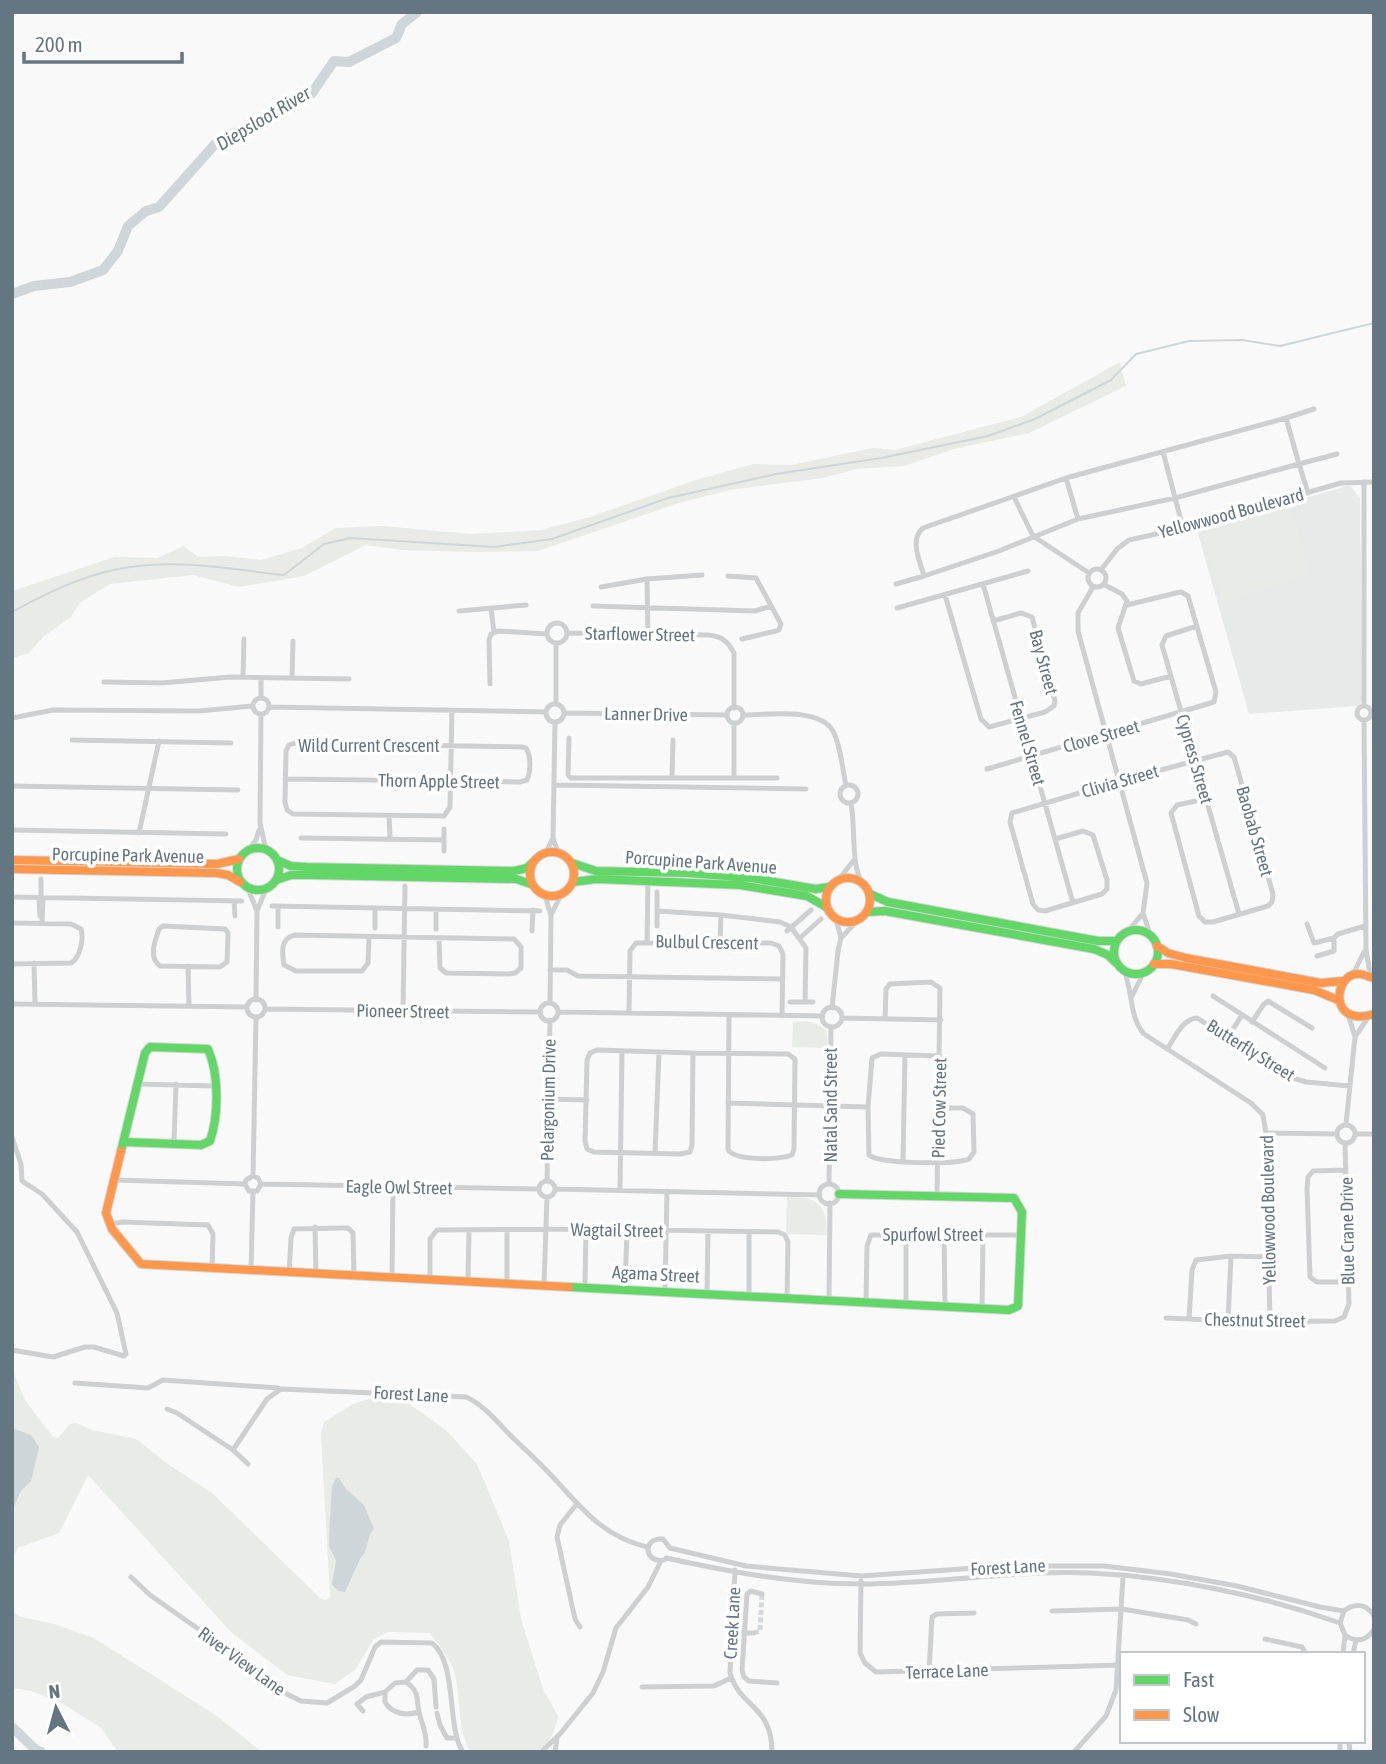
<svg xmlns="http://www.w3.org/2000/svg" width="1386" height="1764" font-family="'Asap Condensed',sans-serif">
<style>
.built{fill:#e8e9e9}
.green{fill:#e8ebe6}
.water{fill:#ced6d9}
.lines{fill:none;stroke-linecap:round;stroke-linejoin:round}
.stream{stroke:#ced6d9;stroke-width:2}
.river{stroke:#ced6d9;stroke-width:10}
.street-tunnel{stroke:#d4d8dc;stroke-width:5;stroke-dasharray:5 2.5;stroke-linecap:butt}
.fast-casing{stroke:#d5d6d7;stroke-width:10}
.slow-casing{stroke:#d5d6d7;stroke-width:10}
.street{stroke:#cecfd0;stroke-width:5}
.fast{stroke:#63d668;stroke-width:8}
.slow{stroke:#ff974d;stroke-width:8}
.labels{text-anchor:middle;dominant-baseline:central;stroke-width:7;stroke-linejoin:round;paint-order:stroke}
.street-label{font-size:18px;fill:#657683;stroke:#fff}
.water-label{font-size:19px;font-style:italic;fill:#60757c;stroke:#fff}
</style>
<rect width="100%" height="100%" fill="#f9f9f9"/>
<path class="built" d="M1350,485L1360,498L1362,702L1358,706L1249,714L1197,530Z"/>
<path class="green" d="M1120,362L1126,386L1029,433L954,449L904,466L857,469L823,478L730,490L679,503L538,551L475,552L402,550L366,545L304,576L239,587L193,575L110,584L80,603L71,617L44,636L29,653L12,658V591L114,557L157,558L184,546L198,557L224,556L261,560L302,548L336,528L382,526L471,534L541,530L590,517L696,480L753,464L791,465L873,448L895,450L1021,417Z
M1291,507L1311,573L1222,601L1202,534Z
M806,1021L817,1024L826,1030L828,1048L792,1047L793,1022Z
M787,1197C817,1196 827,1204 827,1235L788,1234L786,1230Z
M12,1369L25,1400L53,1437L58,1438L70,1424L76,1423L92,1430L136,1439L172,1467L211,1492L320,1598L326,1600L330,1597L321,1434L324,1422L353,1404L382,1395L398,1396L446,1430L477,1464L509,1541L521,1619L543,1689L558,1716C557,1724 552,1739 546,1744C543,1747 539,1749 537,1752H471C457,1733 461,1695 454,1671C450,1658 438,1645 430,1633L388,1632L373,1640L356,1669L335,1684L287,1675L231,1632L88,1475L59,1533L18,1548L12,1559Z
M12,1610L18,1616L54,1624L94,1638L217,1716L262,1752H118L101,1728L58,1701L31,1691L12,1688Z"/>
<path class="water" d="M12,1428L31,1435L39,1447L31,1481L20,1492L12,1512Z
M336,1478H339L346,1489L364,1505L374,1529L370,1534L365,1552L360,1559L345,1592L338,1591L332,1584L336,1561L329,1546L330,1518L332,1486Z"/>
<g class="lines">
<path class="stream" d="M12,612C50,591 94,570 138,566C186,560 236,570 284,575L324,544L350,538L494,547L552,539L668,498L776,474L881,458L988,436L1035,419L1111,380L1136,354L1189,341L1242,340L1280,346L1374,323"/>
<path class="river" d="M12,294L34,286L70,282L103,270L118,251L128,226L146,211L159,207L217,142L312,93L334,61L349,62L396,38L402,24L417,12
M12,1727L36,1750L41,1752"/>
<path class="street-tunnel" d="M754,1633L760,1631L762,1594"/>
<defs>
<path id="fast" d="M237 869a21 21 0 1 1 42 0a21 21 0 1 1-42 0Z
M277,860L291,866L307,867L514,871L527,868L532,863
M572,863L596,871L689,873L751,878L816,889L829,887
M276,880L291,875H310L516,879L531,884
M573,882L597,879L740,885L807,896L826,907
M870,894L888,902L1098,941H1116
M867,912L885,911L1094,949L1108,955L1116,963
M1114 952a22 22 0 1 1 44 0a22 22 0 1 1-44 0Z
M121,1151L145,1053L150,1047L208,1049C219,1074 219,1115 210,1141L201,1145L125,1142
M569,1287L1009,1310L1018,1306L1022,1212L1014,1198L839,1194"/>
<path id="slow" d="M530 874a22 22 0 1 1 44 0a22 22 0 1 1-44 0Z
M12,860L217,864L239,859
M12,869L217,873L228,875L240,882
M826 900a22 22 0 1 1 44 0a22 22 0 1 1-44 0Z
M1157,946L1168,953L1186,958L1321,983L1343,981
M1154,964H1171L1314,990L1338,1000
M1374,978C1369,977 1362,973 1357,974C1334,975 1328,1028 1374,1014
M121,1151L106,1213L112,1229L141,1264L569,1287"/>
</defs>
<use href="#fast" class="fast-casing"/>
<use href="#slow" class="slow-casing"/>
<path class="street" d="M1286,418L1066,478L923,528C909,540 920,561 924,576L999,551L1078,519L1175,498L1299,464L1286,418L1314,409
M1163,452L1183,528
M1066,478L1078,519
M1364,482V706
M1308,493L1299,464L1337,454
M1014,497L1033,536L1089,573
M1088 578a9 9 0 1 1 18 0a9 9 0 1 1-18 0Z
M1101,570L1117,549L1129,540L1183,528L1341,483L1374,482
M728,576L756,578L781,624L779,630L776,631L742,639
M647,579L648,636
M896,584L924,576
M983,584L1073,903
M1105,585L1122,594L1127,601L1118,628L1134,681L1141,684L1171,676
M601,587L647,579L702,575
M1093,587L1078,613V631L1147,883L1143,913L1129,930
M945,595L981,719L989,727L1045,712L1054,706L1055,701L1032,617L1021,613L993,621
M593,606L755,611L771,606
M491,608L494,632
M897,608L1028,571
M459,611L526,605
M547 633a10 10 0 1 1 20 0a10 10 0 1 1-20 0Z
M1197,626L1166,636L1162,645L1239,914
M567,633L708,635C721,636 728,641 734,653V708
M243,677L244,639
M292,678L293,641
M104,682L162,683L230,677L349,679
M490,684L489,640L491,634L498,631L547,634
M253 706a8 8 0 1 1 16 0a8 8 0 1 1-16 0Z
M261,698V678
M556,704V643
M546 713a9 9 0 1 1 18 0a9 9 0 1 1-18 0Z
M1357 713a7 7 0 1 1 14 0a7 7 0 1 1-14 0Z
M269,707L546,712
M727 715a8 8 0 1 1 16 0a8 8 0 1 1-16 0Z
M564,713L727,715
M261,715L260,823L266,850
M743,715C767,715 819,707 833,731C841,746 842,768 846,785
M12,718L53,710L199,711L252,706
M1364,720L1366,949L1369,968L1374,977
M555,722L553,838L558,852
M734,723V778H777
M569,738L568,775L571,778H734
M72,740L231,743
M987,769L1214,702L1216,692L1188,596L1181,592L1176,593L1127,605
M672,778L673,740
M285,779L520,782L527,780C531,771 531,756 526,748L522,747L295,743L289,745L286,751L285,802L287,810L293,814L444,816L450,807L452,710
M840 794a9 9 0 1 1 18 0a9 9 0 1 1-18 0Z
M554,785L806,789
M12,786L238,790
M851,804C856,827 850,866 863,884
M389,816L390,838
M444,829V851
M12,830L226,834
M139,833L159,741
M301,838L444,840
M1055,839L1083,831L1093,835L1107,880V889L1102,894L1045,911L1038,910L1033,904L1010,822L1012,813L1120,781L1228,752L1234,757L1273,894L1272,902L1268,906L1213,922H1205L1199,916L1171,813L1177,805L1206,799
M248,850L256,840L259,830
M546,852L553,838
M839,879L854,860
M248,889L257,911L256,1000
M545,895L551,916L550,1003
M12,897L242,901
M39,898L40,916
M41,898V879
M234,901L235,916
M272,906L540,911
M257,911L266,889
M657,911L721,915L780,922L791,927L806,948L805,1002
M1143,913L1150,934
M551,915L561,895
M836,919L841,938
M12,923L71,924L81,929C84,939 80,958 71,963L12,964
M42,923L43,898
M1307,924L1314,943L1334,938
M163,926L225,929L228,933L227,962L220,967L160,966C148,957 155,941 159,929Z
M657,926V892
M278,927V907
M375,928V908
M436,929V909
M532,931L533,910
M787,931L811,910
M369,938L368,963L362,971H296L284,965C282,953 280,938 295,935L514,939L521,947V968L515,973L509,974L446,973L440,968L439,939
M800,938L821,919
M647,942L648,880
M720,943L721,915
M1317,956L1334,951V938L1338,934L1365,926
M34,963L35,1004
M188,966L189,1006
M550,970H567L578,976L783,979
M1124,971C1133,991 1129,1017 1144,1034L1251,1103L1263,1115L1266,1133L1270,1322
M1353,974L1364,952
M1132,996L1144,972
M1213,996L1325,1068
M247 1008a9 9 0 1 1 18 0a9 9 0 1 1-18 0Z
M790,1002H813
M540 1012a9 9 0 1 1 18 0a9 9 0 1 1-18 0Z
M12,1004L247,1007
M822 1017a10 10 0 1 1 20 0a10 10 0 1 1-20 0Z
M832,1008L838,951L841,938L857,921
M265,1009L541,1012
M403,1011L405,886
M558,1012L823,1016
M629,1013L630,951L636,943H771L779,946L783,954L782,1015
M842,1018L941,1020
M885,1019L886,989L890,984L931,982L940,988L937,1195
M1252,1022L1264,1004L1268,1001L1312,1028
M1228,1037L1242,1015
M1355,1037L1369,1016
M1167,1049C1175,1038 1182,1019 1197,1018L1293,1078L1306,1082L1350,1086
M597,1050L693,1053L692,1145L690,1152L680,1154L594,1152L587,1149L585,1141L587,1060L590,1053Z
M693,1053L788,1054L795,1059L794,1149L792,1155C778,1160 737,1161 728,1150L729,1015
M138,1084L214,1086
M549,1099L587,1100
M728,1103L868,1107
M940,1108H963L973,1114L974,1152L969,1159C955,1165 880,1164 869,1155L868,1107L872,1058L881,1054L940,1056
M1346,1124L1355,1037L1348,1014
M1337 1134a9 9 0 1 1 18 0a9 9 0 1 1-18 0Z
M1266,1133L1336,1134
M1355,1134H1374
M12,1137L21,1164L22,1181L42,1194L77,1232L117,1313L126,1354L124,1356L94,1347H85L53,1357L12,1350
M174,1143L176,1084
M655,1153L659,1052
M903,1160L905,1055
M1346,1170L1313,1171L1308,1177L1307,1188L1310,1277L1317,1282H1348
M253,1176L256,1017
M115,1180L245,1184L249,1191H257L261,1184L258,1178L253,1176L246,1180L245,1184
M547,1180L550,1020
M539 1189a8 8 0 1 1 16 0a8 8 0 1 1-16 0Z
M261,1184L538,1189
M829,1184L831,1027
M819 1194a10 10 0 1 1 20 0a10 10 0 1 1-20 0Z
M555,1189L820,1195
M620,1190L622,1051
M109,1224L123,1222L208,1225L213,1234L212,1268
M315,1227L316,1273
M749,1232V1295
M906,1234V1304
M944,1234L945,1306
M251,1270L253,1192
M289,1273L291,1238L294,1229L342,1228H348L353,1233L354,1275
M392,1277L393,1187
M430,1279V1239L437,1230L586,1229L778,1232L785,1235L788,1242L787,1298
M468,1281L469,1230
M507,1283V1230
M544,1284L547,1197
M585,1286L586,1229
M625,1288L627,1230
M665,1290L667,1191
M707,1293L708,1232
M829,1299L830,1203
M866,1302L867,1246L871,1235H1021
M982,1308L983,1234
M1166,1318L1256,1322L1335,1321L1344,1317L1349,1304L1345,1143
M1189,1319L1192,1270L1196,1260L1231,1256L1269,1257
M1228,1321L1231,1256
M75,1383L148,1388L163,1380L278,1388
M167,1409L177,1413L233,1450L248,1464
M233,1450L267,1399L281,1389L466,1397C482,1404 495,1419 507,1432C521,1446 536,1459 550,1474C580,1506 601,1536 647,1547
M576,1505L560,1525L557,1537L575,1619L580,1627
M670,1548L746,1566L861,1576L1005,1566H1104L1171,1574L1237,1586L1320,1607L1344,1611
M666,1558C731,1572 795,1584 861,1584C938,1584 1013,1570 1090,1573C1173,1577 1261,1595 1340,1623
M664,1560C644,1564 642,1537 663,1539L670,1548
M735,1570L730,1673C740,1708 772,1705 772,1752
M131,1577L150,1595L261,1673L285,1693L301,1701L327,1703L355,1686L361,1680L375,1647L381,1642L432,1643C458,1663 446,1727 463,1752
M861,1581L860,1653L865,1663L876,1672L1122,1665
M762,1594L751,1591L747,1594L742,1670L744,1677L749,1681L777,1683
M1052,1611L1122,1609L1188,1620L1196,1624
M1374,1616C1367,1604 1355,1602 1344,1611L1340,1623L1345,1635C1356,1643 1367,1641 1374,1629
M731,1633H754
M1265,1639L1302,1647L1306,1654
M1343,1654L1345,1635
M1353,1654L1356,1640
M929,1672L932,1617L937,1614L974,1613
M406,1682L417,1670H428L434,1679L436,1707
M642,1687L714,1686L731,1678
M385,1692V1702C392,1714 406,1716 419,1712
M363,1711L357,1704L366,1697L385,1692L395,1683L406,1682C420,1692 416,1698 419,1712C422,1725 427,1732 426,1746
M437,1713L440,1725L447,1738H457
M1340,1741V1752
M1349,1741L1350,1752
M543,1750L560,1734L593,1693L603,1672L616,1628L648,1587L661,1561
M555,1752L557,1738
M1074,1752L1106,1716L1116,1690L1123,1577"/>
<use href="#fast" class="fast"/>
<use href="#slow" class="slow"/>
</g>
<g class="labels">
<g class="street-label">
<text transform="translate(1231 513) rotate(-15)">Yellowwood Boulevard</text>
<text transform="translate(640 634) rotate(1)">Starflower Street</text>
<text transform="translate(1044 662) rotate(75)">Bay Street</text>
<text transform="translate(646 714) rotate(1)">Lanner Drive</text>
<text transform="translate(1101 736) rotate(-16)">Clove Street</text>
<text transform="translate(1028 743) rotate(74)">Fennel Street</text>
<text x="369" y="745">Wild Current Crescent</text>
<text transform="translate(1195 759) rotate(74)">Cypress Street</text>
<text transform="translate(439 781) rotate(1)">Thorn Apple Street</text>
<text transform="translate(1120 781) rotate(-16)">Clivia Street</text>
<text transform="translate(1255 831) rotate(74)">Baobab Street</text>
<text transform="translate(128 855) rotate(1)">Porcupine Park Avenue</text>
<text transform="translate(701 862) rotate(4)">Porcupine Park Avenue</text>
<text transform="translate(707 942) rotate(1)">Bulbul Crescent</text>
<text transform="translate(403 1011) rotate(1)">Pioneer Street</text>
<text transform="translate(1251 1050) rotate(32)">Butterfly Street</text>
<text transform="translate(548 1100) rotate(-89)">Pelargonium Drive</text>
<text transform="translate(830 1105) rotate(-90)">Natal Sand Street</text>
<text transform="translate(939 1108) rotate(-89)">Pied Cow Street</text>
<text transform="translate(399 1187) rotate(1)">Eagle Owl Street</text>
<text transform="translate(1268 1210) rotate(-91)">Yellowwood Boulevard</text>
<text transform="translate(617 1230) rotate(1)">Wagtail Street</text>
<text transform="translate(1347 1231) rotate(-91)">Blue Crane Drive</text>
<text x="933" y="1234">Spurfowl Street</text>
<text transform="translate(656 1274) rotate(3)">Agama Street</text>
<text transform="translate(1255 1320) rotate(1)">Chestnut Street</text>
<text transform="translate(411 1394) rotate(3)">Forest Lane</text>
<text transform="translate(1008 1567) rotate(-3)">Forest Lane</text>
<text transform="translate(732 1623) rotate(-87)">Creek Lane</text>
<text transform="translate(242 1661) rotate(36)">River View Lane</text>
<text transform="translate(947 1671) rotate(-2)">Terrace Lane</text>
</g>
<g class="water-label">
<text transform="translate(263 118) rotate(-31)">Diepsloot River</text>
</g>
</g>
<rect width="1386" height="1764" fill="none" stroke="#657683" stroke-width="28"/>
<rect x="1120" y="1652" width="245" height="91" fill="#ffffff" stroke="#c1c8cd" stroke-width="2"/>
<rect x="1134" y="1675" width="35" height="10" fill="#63d668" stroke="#c1c8cd" stroke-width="2"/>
<text x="1183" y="1687" font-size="21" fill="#657683">Fast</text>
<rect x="1134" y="1710" width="35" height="10" fill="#ff974d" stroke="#c1c8cd" stroke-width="2"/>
<text x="1183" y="1722" font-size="21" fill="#657683">Slow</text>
<g transform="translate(56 1708) rotate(354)" stroke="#ffffff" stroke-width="5" paint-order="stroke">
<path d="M0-5L12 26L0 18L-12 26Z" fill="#657683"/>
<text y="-10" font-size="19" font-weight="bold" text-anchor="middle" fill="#657683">N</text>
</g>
<path d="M24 52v10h158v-10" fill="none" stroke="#657683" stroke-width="3.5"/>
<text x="35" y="52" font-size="21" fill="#657683" stroke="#ffffff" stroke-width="5" paint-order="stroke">200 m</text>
</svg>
